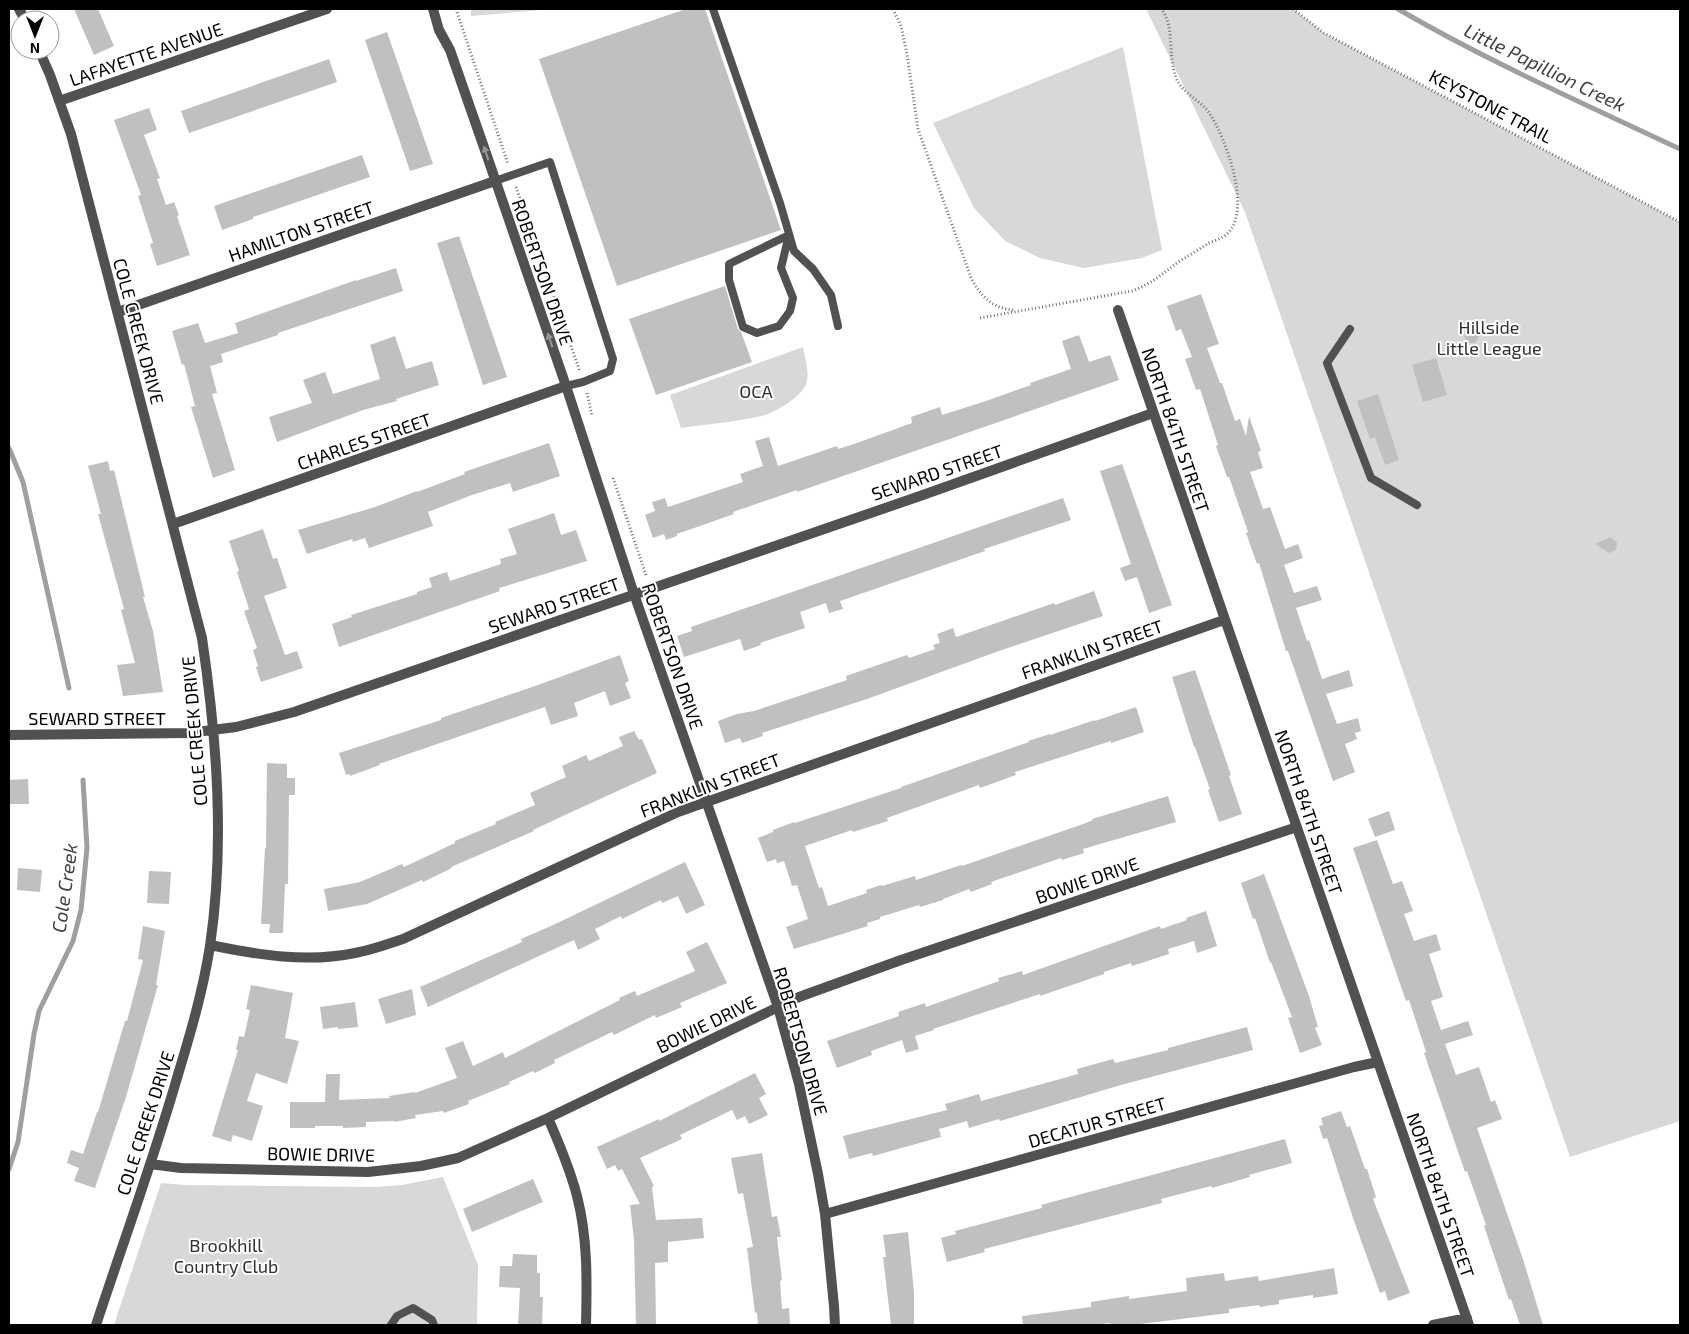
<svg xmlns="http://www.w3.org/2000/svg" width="1689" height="1334" font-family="'Exo 2',sans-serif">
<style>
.green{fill:#d8d8d8}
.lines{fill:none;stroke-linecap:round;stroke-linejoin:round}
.stream{stroke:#9f9f9f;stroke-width:5}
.building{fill:#c0c0c0}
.path{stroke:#737373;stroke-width:3;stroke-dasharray:1 2.5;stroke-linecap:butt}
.service{stroke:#515151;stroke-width:8}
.minor{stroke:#515151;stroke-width:10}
.oneway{fill:#979797}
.labels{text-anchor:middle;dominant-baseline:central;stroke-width:4;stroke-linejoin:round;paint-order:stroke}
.street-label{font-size:18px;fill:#000;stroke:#fff}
.park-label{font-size:18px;fill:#2f2f2f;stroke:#fff}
.water-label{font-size:19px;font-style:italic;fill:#404040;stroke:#fff}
</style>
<rect width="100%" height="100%" fill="#fff"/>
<path class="green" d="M471,9H553L471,16Z
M1146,9H1293L1324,33L1680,222V1121L1570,1157L1245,212Z
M1123,47L1162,250L1142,258L1084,268L1040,258L1005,241L974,208L933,123Z
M803,347C805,358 809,370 807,381C805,395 775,413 762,416C736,422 708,424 681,428L670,395Z
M443,1177L478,1265L477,1325H114L161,1183L185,1185L376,1187L402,1185Z"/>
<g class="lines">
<path class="stream" d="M1398,9C1489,62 1585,104 1680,149
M9,448L23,482L69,688
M9,1169L18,1142L34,1034L39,1011L73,941L81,910L87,848L83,780"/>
</g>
<path class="building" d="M74,9H98L114,46L94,55Z
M686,9H705L781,230L617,286L539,59Z
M387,32L433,164L410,171L365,40Z
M329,59L337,82L189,133L181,111Z
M149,108L157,130L144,135L160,178L157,179L166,205L174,202L179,215L177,216L190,255L157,266L150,244L153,243L138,196L141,195L114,120Z
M362,155L370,177L253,217V219L222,230L214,206Z
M459,236L507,377L483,385L437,243Z
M396,268L403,291L278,333V335L221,354L223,362L210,366L217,393L212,394L235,470L213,478L191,407L195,406L184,364L182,365L172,331L198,323L205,343L238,333L235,323L356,280V281Z
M725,286L738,329L741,332L752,362L656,395L629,319Z
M1201,294L1219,344L1207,348L1220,383H1222L1235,421L1240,419L1246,436L1249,416L1261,451L1258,452L1263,468L1250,472L1263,509L1270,507L1285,549L1298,544L1303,558L1284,565L1294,593L1317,586L1322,600L1296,608L1307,641L1309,640L1322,679L1349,670L1353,686L1326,694L1337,724L1358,718L1361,731L1355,733L1357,739L1345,744L1355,772L1333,781L1288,651H1286L1259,563L1257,564L1246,533L1248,532L1229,477H1227L1216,446L1218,445L1200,389L1196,390L1185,359L1192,357L1181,329L1176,331L1167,306Z
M1475,329L1479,336L1475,343H1467L1464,336L1467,330Z
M1079,335L1089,362L1110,355L1119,380L797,492V490L733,512L734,514L677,534V536L666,540L664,534L653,538L645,515L655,511L652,502L665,498L668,507L743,482L740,474L763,466L755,441L769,437L778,466L837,446L838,449L854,444L912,423L911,417L940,407L942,415L986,401L1031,385L1030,383L1071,369L1062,341Z
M395,336L406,369L432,361L439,385L396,399L397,401L363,410L277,442L269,417L312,403L303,380L325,372L333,394L380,379L370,345Z
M1436,358L1447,395L1423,402L1412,365Z
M1378,394L1399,460L1385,465L1375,437L1370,439L1357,401Z
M549,443L560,476L513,492L510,483L472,495L428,512L433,526L369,548L365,538L353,542L352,539L307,554L298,530L375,507L417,491V492L465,474L464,472Z
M108,461L110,471L114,470L145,597H143L153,631L163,692L123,696L117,665L135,663L121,610L124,609L98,514H101L88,466Z
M1122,464L1172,605L1149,613L1137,577L1125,581L1120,568L1131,564L1100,471Z
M1063,498L1071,520L984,549L985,551L840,601L843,609L829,613L826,603L800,612L805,628L760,643L761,645L744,651L740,639L684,657L677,636L692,631L691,627Z
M554,513L561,535L576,530L587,561L499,588L500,591L339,647L332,624L352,617L351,615L417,594V592L432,587L429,578L447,572L450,581L501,564L500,559L517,554L508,529Z
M263,529L273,559L277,558L287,588L264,596L285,655L297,651L303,668L261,682L256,667L258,666L253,650L257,648L244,611L249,609L237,572L239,571L229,541Z
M1610,537L1617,542L1616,550L1609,553L1595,544Z
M1094,591L1103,616L999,651L867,699L762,733L763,736L742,743L740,738L725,743L718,721L737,714L754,711L847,680L846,676L907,655L909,658L935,649L933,645L940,643L937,634L953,628L956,637L1054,603L1055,605Z
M620,655L629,681L625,683L631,698L610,706L605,691L574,703L578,716L551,725L545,707L379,764L380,765L350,776V774L346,775L339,753L441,720V718L538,685Z
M1195,670L1231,775L1229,776L1242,814L1219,822L1208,790L1210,789L1195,747H1194L1172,677Z
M1136,707L1144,732L1111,743V741L1015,772L1016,775L980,788L979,785L887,818L888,821L853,832L852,830L805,846L819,888L822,887L828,906L867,893L866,890L881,885L882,886L915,876L916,880L961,865L962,866L1086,823L1093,820L1092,819L1168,796L1176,822L1083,849L1084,853L1062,860L1061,858L991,882L992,884L971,892L969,889L943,899V900L920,907L919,905L880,917V919L867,923L868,926L794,949L786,927L808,919L797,885L792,886L784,861L777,863L776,859L767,862L758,838L773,832V830L794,822L795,823L901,788V787L1029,742L1028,741L1050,734V735L1095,720V721Z
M634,731L639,740L642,739L657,773L565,815L533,830L534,831L451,867L452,868L423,882L422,880L367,904L328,911L324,889L360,882L402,864L404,867L455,843V841L496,824L495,822L535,805L530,793L566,777L562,766L586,755L589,761L623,746L619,737Z
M267,763L287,764V778H295V795H289L288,884H285L283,933H269L270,924H261L265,848H266Z
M28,779L29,804H9V780Z
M1389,811L1395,830L1375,837L1368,819Z
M1377,840L1393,884L1402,881L1413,911L1404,914L1414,941L1436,934L1441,950L1429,954L1443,997L1431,1001L1441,1030L1468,1021L1473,1035L1445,1044L1456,1075L1479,1067L1491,1102L1495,1100L1502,1119L1477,1128L1523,1259L1543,1325H1520L1511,1299L1509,1300L1484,1226L1486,1225L1467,1171L1465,1172L1424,1053L1426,1052L1409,1000L1406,1001L1353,848Z
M685,862L705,905L686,914L678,896L662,903L661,900L622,919L621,916L595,929L600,939L578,950L574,940L428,1007L420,987L522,942L521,939L551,926Z
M18,868L42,870L40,892L17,890Z
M149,871L171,872L169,904L147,903Z
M1264,874L1309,996L1318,1027L1315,1028L1322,1045L1300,1053L1288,1018L1292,1017L1271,962L1270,963L1255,918L1253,919L1241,883Z
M1206,911L1217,946L1197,953L1194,941L1168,949L1169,954L1132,966L1131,963L1104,972V974L1040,996V994L933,1029L934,1030L915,1036L919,1049L906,1053L902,1040L871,1051L872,1055L837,1068L827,1041L899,1016L898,1012L925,1003L926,1007L999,981L998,978L1022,971L1023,975L1160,926L1161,929L1187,920L1186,918Z
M143,926L165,931L156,985H158L126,1097L95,1188L74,1181L79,1168L67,1163L71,1150L83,1154L97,1112H98L125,1021H127L143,960L138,959Z
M707,942L727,983L680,1003L682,1007L656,1018L655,1015L614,1035L612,1032L554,1060L555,1063L535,1073L533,1071L509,1082L510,1084L468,1101L469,1104L444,1113L443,1111L415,1115L416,1118L394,1122V1121L366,1122V1127L343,1128V1126H315V1128H290V1102H325L326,1074H340L339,1100L390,1098L389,1096L415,1092V1093L457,1078L445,1048L463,1041L473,1066L503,1052L505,1058L620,1000L619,998L635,991L637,996L695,971L686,952Z
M251,985L293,993L285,1038L299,1041L287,1084L256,1073L247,1101L263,1106L252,1141L233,1135L231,1142L212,1136L238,1050H236L239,1036L244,1037L250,1010L246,1009Z
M412,989L416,1015L386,1024L378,999Z
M355,1002L358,1027L338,1029V1027L323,1029L320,1007Z
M1247,1027L1253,1050L1121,1085L1000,1121L999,1119L969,1128L967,1121L939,1129L941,1137L873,1156L872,1153L849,1159L843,1136L947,1110L945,1104L979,1094L981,1101L1078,1074L1077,1069L1113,1059L1115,1063L1168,1050V1048Z
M755,1073L766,1094L759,1098L768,1115L749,1124L745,1116L737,1120L732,1110L680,1135L682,1139L640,1158L654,1186L652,1187L656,1220L702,1218L704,1238L668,1242V1262L655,1263L656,1325H636L634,1240L630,1205L640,1204L622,1169L618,1171L615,1165L607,1169L597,1147L659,1119V1121Z
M1341,1111L1347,1127L1350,1126L1365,1169H1367L1376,1197L1373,1199L1410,1293L1388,1301L1385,1291L1380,1293L1353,1218L1327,1138L1323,1139L1319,1126L1323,1125L1321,1118Z
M1285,1139L1292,1163L1249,1175L1250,1177L1212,1188L1211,1186L1161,1199L1162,1203L984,1249L985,1252L947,1262L941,1238L956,1234L955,1231L1042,1208L1041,1205Z
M762,1153L772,1217L777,1216L781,1237H777L782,1280L780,1281L782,1309L789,1308L790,1325H758L757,1312L755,1313L747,1248L753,1247L743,1193L738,1194L731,1158Z
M533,1179L543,1202L472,1232L463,1209Z
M908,1232L914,1292V1325H891L883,1257H886L883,1235Z
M513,1254L537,1255V1273H540V1297H543L542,1325H518L520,1288L499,1287L500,1266H512Z
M1334,1268L1338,1294L1313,1298V1295L1279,1300V1304L1260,1307L1259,1305L1229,1309V1313L1133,1325H1110V1323L1092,1325H1023L1022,1316L1091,1307V1302L1129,1296V1299L1187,1291L1186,1278L1224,1273L1225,1281L1258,1276L1259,1281Z"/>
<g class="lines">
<path class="path" d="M456,9L508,164
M893,9L901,26L907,54L918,129L971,278C981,297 993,309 1015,310
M1293,9L1324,33L1680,222
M516,187L580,372
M980,318L1132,291C1154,283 1165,271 1183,259C1192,254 1201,248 1209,243C1216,240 1224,238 1229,232C1251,207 1226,139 1210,114C1202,102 1188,96 1180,85C1165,63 1177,27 1161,9
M587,393L592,416
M613,478L646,575"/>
<path class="service" d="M713,9L780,203L794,251L813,269L831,295L838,326
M495,181L550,162L613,359L610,371L583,382L566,386
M789,235L781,268L793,298L790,311L779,326L757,333L743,327L729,280V264Z
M1350,329L1327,363L1371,478L1417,505
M391,1325L397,1316L413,1308L432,1320L434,1325"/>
<path class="minor" d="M19,9L25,20
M433,9L439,30L450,50L487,156L566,386L634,594L778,1007L799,1084L818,1174L825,1214L834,1306L835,1325
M39,50L50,75L71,134L202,638C217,740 225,844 210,946C203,991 190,1035 177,1078C153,1161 123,1243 96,1325
M59,101L327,9
M1118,310L1469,1325
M118,312L495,181
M173,524L566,386
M9,735L188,733L236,727L294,712L920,496L1153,413
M210,945C258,955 307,963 355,953C372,950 388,944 403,939L678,812L1224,620
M548,1118C559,1143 570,1169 577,1196C588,1239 587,1282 586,1325
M150,1164L181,1168L368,1172L421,1166L458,1158L548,1118L799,997L901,960L1297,827
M825,1214L1354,1067L1378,1062
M1433,1325L1467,1318"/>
</g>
<defs><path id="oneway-solid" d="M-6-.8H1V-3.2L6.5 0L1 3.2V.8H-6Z" transform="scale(1.25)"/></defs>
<g class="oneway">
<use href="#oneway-solid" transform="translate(486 153) rotate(-108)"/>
<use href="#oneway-solid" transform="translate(550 340) rotate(-109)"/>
</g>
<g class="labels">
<g class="street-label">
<text transform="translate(146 54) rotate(-19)">LAFAYETTE AVENUE</text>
<text transform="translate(1491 106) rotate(28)">KEYSTONE TRAIL</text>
<text transform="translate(301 231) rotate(-19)">HAMILTON STREET</text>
<text transform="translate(543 272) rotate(71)">ROBERTSON DRIVE</text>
<text transform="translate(139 331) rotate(75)">COLE CREEK DRIVE</text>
<text transform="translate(1176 430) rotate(71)">NORTH 84TH STREET</text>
<text transform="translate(364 441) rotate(-19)">CHARLES STREET</text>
<text transform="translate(937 472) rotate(-19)">SEWARD STREET</text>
<text transform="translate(554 605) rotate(-19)">SEWARD STREET</text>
<text transform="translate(1092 649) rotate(-19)">FRANKLIN STREET</text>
<text transform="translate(673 656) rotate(71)">ROBERTSON DRIVE</text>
<text x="97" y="718">SEWARD STREET</text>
<text transform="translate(194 731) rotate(-95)">COLE CREEK DRIVE</text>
<text transform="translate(710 785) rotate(-21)">FRANKLIN STREET</text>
<text transform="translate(1309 812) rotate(71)">NORTH 84TH STREET</text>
<text transform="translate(1087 880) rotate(-19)">BOWIE DRIVE</text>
<text transform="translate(706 1024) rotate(-26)">BOWIE DRIVE</text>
<text transform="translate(801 1041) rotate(74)">ROBERTSON DRIVE</text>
<text transform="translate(1097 1122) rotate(-16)">DECATUR STREET</text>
<text transform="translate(145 1123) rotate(-72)">COLE CREEK DRIVE</text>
<text transform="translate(321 1154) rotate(1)">BOWIE DRIVE</text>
<text transform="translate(1441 1195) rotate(71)">NORTH 84TH STREET</text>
</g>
<g class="park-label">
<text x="1489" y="327">Hillside<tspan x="1489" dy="21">Little League</tspan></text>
<text x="756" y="391">OCA</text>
<text x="226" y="1245">Brookhill<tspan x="226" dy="21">Country Club</tspan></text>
</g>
<g class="water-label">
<text transform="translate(1545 67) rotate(26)">Little Papillion Creek</text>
<text transform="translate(64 888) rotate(-82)">Cole Creek</text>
</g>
</g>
<rect width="1689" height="1334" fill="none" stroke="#000000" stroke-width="20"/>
<g transform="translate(35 35) rotate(180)"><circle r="24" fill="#ffffff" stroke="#999999"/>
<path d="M0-4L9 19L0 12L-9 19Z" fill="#000000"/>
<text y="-8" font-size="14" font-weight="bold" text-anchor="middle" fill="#000000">N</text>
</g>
</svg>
